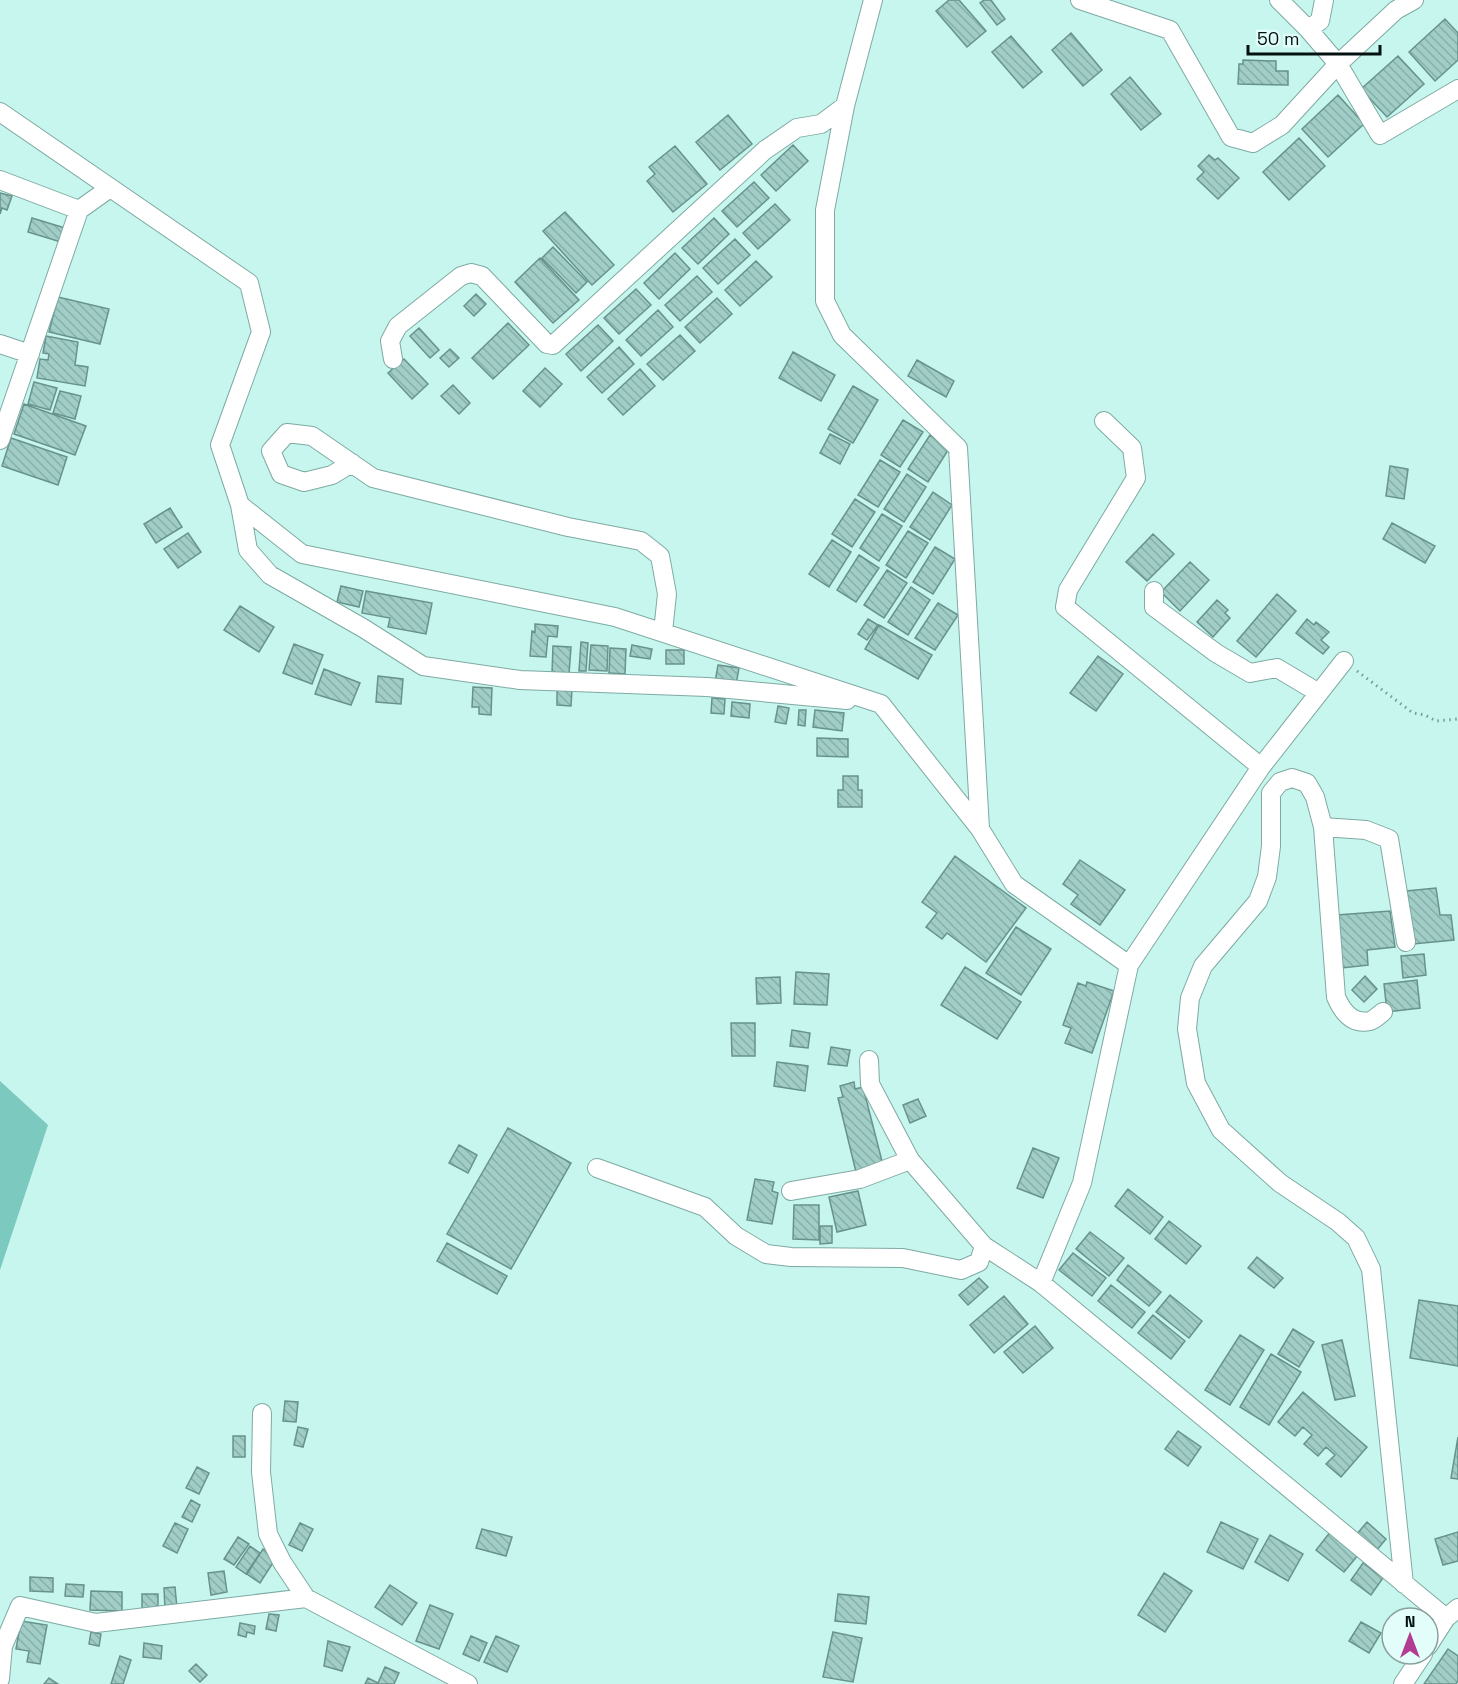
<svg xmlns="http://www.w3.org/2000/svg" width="1458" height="1684" font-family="'Space Grotesk',sans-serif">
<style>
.water{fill:#7bc9bf}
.building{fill:url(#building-back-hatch);stroke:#67938c;stroke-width:1.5}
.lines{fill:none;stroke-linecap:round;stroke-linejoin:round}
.street-casing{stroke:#7eaaa3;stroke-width:20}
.path{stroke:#789a94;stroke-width:3;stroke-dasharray:1.5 4.5;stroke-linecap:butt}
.street{stroke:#fff;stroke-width:18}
</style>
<defs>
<pattern id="building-back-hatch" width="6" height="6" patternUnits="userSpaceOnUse" patternTransform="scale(1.5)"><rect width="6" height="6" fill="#a0cdc6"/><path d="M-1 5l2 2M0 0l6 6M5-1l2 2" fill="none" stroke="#88afa9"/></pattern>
</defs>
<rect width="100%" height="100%" fill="#c7f6ee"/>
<path class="water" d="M0,1081L48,1125L0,1270Z"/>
<path class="building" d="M949,0H959L986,31L967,47L936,11Z
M984,0H991L1005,19L997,25L980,3Z
M1445,19L1458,33V60L1435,81L1409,52Z
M1071,33L1102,70L1083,86L1052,50Z
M1011,36L1042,72L1023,88L992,52Z
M1398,56L1424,84L1387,117L1361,89Z
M1243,60L1276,61V71H1288V85L1238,84L1239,64H1243Z
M1130,77L1161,114L1141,130L1111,94Z
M1338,95L1364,124L1328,157L1302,129Z
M728,115L752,144L720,170L696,142Z
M1299,138L1325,166L1289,200L1263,172Z
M793,145L808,161L776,191L761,175Z
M675,146L707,184L673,212L647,181L655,174L649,167Z
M1209,155L1215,160L1218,158L1239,178L1218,199L1197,179L1204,172L1198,166Z
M754,182L769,198L737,227L722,211Z
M0,193L12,196L7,210L2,208L0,214Z
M775,204L790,220L758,249L743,233Z
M565,212L614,265L592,285L543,231Z
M32,218L65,228L61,242L28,232Z
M714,218L729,234L698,264L682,248Z
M735,239L750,255L718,284L703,268Z
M553,247L587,282L576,293L542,258Z
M675,253L690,269L659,299L644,283Z
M540,258L579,300L553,323L515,282Z
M756,261L772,277L740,306L725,290Z
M697,276L712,292L680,321L665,305Z
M636,289L651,305L619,334L604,318Z
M476,294L486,304L474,316L464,306Z
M58,297L109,309L100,344L49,332Z
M717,298L732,314L700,343L685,327Z
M658,310L673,327L641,356L626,340Z
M508,323L529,345L493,379L472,358Z
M598,325L613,341L581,371L566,354Z
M419,328L439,350L430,358L410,336Z
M680,335L695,351L663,380L647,364Z
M46,336L78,342L75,365L88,367L85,386L37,378L40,359L48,360L49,354L43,353Z
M619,347L634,364L602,393L587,377Z
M450,349L459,358L449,367L440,358Z
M793,352L835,375L821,401L779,378Z
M404,359L428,384L412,399L388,373Z
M917,360L954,381L946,397L908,376Z
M545,368L562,384L540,407L523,391Z
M640,369L655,386L623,415L608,399Z
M34,382L57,388L50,410L28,404Z
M453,385L470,403L459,414L441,396Z
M853,386L878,400L853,443L828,429Z
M60,391L81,396L75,419L53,413Z
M24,404L86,426L75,455L14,434Z
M903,420L923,432L900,467L881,455Z
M830,434L850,444L840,464L820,453Z
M930,435L950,447L928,482L908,469Z
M11,438L67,457L58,485L2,466Z
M880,460L900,472L878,507L858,495Z
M1390,466L1408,469L1404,499L1386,496Z
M907,474L926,487L904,522L884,509Z
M933,492L952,505L930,540L910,527Z
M855,499L875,512L852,547L832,534Z
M170,508L182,527L156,543L144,524Z
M882,514L902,526L879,561L860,548Z
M1392,523L1435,546L1425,563L1383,539Z
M908,531L928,543L906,578L886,565Z
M188,533L201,552L178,568L164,549Z
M1153,534L1174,554L1147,581L1126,562Z
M832,540L851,552L829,587L809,574Z
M935,547L955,559L933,594L913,582Z
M859,555L879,568L856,602L837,590Z
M1190,562L1209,580L1180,611L1161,592Z
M887,570L907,583L884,618L864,605Z
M341,586L363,591L359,607L337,602Z
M911,587L930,600L908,635L888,622Z
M366,591L432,603L426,634L388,627L390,618L362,613Z
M1277,594L1296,611L1256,657L1237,641Z
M1217,600L1228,610L1225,613L1230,618L1213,637L1197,622Z
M938,603L958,615L935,650L915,638Z
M240,606L274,627L259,652L224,630Z
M868,619L878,625L867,640L858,634Z
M1307,619L1314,625L1316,622L1329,632L1321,640L1329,647L1323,654L1296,633Z
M535,624L558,626L557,637L548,636L546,657L530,656L532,631L535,632Z
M879,625L932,655L918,679L865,649Z
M581,642L588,643L586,671H579Z
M294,644L323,655L312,684L283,673Z
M591,645L608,646L607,671L589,670Z
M632,645L652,649L650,659L630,656Z
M553,646L571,647L569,674L552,673Z
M610,648L626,649L625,674L609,673Z
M666,650H684V664H666Z
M1098,656L1123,674L1096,711L1070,693Z
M718,665L739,668L736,685L715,682Z
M324,669L360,683L351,705L315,694Z
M378,676L403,679L401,704L376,702Z
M473,687L492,688L491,715L479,714V707H472Z
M557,689H572L571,706L557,705Z
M712,698L725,699L724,714L711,713Z
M732,702L750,704L749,718L731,716Z
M778,706L789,708L786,724L775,722Z
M799,710H806L805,726L798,725Z
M815,710L844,713L842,731L813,727Z
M817,738L848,739V757L817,756Z
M843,776H858V790H862V807H838V790H843Z
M955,856L1026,908L986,962L947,933L942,939L926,927L937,913L922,902Z
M1080,860L1125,890L1100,925L1071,904L1078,895L1063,884Z
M1436,888L1440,915H1451L1454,940L1413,944L1406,891Z
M1390,911L1395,947L1367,950L1368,965L1342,968L1337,915Z
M1016,927L1051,949L1021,995L986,973Z
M1424,954L1426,975L1403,978L1401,956Z
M965,967L1021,1002L997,1039L941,1005Z
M796,972L829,974L827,1005L794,1004Z
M1365,976L1377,989L1364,1002L1352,990Z
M780,977L781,1003L757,1004L756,978Z
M1417,980L1420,1008L1387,1012L1384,984Z
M1087,982L1114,991L1092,1053L1065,1043L1071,1028L1063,1025L1078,983L1086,986Z
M731,1023H755V1056H732Z
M792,1030L810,1033L808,1048L790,1046Z
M831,1047L850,1050L847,1066L828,1064Z
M777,1062L808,1066L805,1091L774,1086Z
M854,1082L855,1089L863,1087L883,1165L856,1172L838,1098L843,1097L840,1086Z
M918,1099L926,1116L910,1123L903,1105Z
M508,1128L571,1163L511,1269L447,1234Z
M459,1145L477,1155L468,1173L449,1163Z
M1033,1148L1059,1158L1043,1198L1017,1188Z
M755,1179L774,1182L772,1191L778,1193L772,1224L747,1220Z
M1128,1189L1163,1217L1150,1234L1115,1206Z
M858,1191L866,1225L837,1232L829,1197Z
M794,1205H819V1240L793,1239Z
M1169,1221L1201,1246L1186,1264L1155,1239Z
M820,1226H832V1243L820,1244Z
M1090,1232L1124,1258L1109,1276L1076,1249Z
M447,1243L507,1276L497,1294L437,1261Z
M1073,1253L1106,1278L1092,1296L1059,1270Z
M1257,1257L1283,1278L1274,1288L1248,1268Z
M1128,1265L1161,1292L1149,1306L1117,1280Z
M979,1278L988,1287L968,1305L959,1295Z
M1111,1285L1145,1312L1132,1328L1098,1301Z
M1170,1295L1202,1321L1189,1338L1156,1312Z
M1004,1296L1028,1324L994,1353L970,1325Z
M1419,1300L1458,1306V1366L1410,1358Z
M1153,1315L1185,1341L1171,1359L1138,1333Z
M1035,1326L1053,1348L1023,1373L1004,1352Z
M1293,1329L1314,1342L1299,1367L1278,1354Z
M1240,1335L1264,1350L1230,1405L1205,1390Z
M1342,1340L1355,1396L1335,1400L1322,1345Z
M1271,1354L1301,1372L1269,1425L1240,1407Z
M1303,1392L1367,1447L1341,1477L1326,1464L1335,1455L1326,1447L1318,1456L1304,1444L1312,1435L1303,1427L1295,1436L1278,1422Z
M285,1401L298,1402L296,1422L283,1421Z
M298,1427L308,1429L303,1447L294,1445Z
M1178,1431L1201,1447L1188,1466L1165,1449Z
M233,1436H245V1457H233Z
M1458,1437V1479L1451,1478Z
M197,1467L209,1473L199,1494L186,1488Z
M191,1500L200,1505L192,1522L182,1517Z
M1221,1522L1258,1539L1243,1569L1207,1552Z
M1367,1522L1386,1539L1376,1551L1357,1534Z
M175,1523L188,1529L177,1553L163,1546Z
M300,1523L313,1529L302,1551L289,1545Z
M482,1529L512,1537L506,1556L476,1548Z
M1331,1531L1359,1554L1344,1572L1316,1550Z
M1458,1532V1561L1443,1565L1435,1539Z
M1270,1535L1303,1554L1288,1581L1255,1562Z
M238,1537L249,1544L234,1565L224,1559Z
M250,1546L260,1553L246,1574L236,1567Z
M263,1549L276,1558L260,1583L247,1574Z
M1363,1563L1383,1578L1371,1595L1351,1580Z
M224,1571L227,1592L211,1595L208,1573Z
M1164,1573L1192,1591L1165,1632L1138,1615Z
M30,1577L53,1578V1592L30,1591Z
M66,1584L84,1585L83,1597L65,1596Z
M390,1585L417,1603L402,1625L375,1607Z
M175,1587L177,1608L165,1609L164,1588Z
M91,1591L122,1592V1611L90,1610Z
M142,1594H158V1614H142Z
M838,1594L869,1597L866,1624L835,1621Z
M430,1605L453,1614L439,1649L416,1641Z
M269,1614L279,1615L276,1631L266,1629Z
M21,1621L47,1625L40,1664L27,1662L29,1651L16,1649Z
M1361,1622L1381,1633L1369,1653L1349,1641Z
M240,1623L255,1626L254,1634L247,1632L246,1637L238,1635Z
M91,1632L101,1634L99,1646L89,1644Z
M833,1632L862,1638L853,1682L823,1677Z
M471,1636L487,1643L479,1661L463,1654Z
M496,1636L519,1646L507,1672L484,1662Z
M328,1641L350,1647L342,1671L324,1666Z
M144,1643L162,1646L161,1659L143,1657Z
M1448,1649L1458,1656V1681L1456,1684H1424Z
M120,1656L131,1660L123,1684H111Z
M196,1664L207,1675L200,1682L189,1671Z
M385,1667L399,1673L394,1684H365L368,1678L378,1683Z
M49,1678L58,1684H44Z"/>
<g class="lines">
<defs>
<path id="street" d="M873,0L845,106L825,210V301L842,335L958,448L980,829
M1080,0L1170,30L1231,137L1253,143L1282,125L1338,64L1396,10L1414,0
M1279,0L1308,29L1338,64L1380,135L1458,89
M1308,29L1320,21L1324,0
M0,112L249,283L261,332L220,445L240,505L302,554L615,617L881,704L980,829L1014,884L1129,965L1082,1183L1041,1283L1446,1618
M0,180L79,210
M0,344L30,354
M393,359L390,341L398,326L461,276L471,273L482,276L547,344L553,345L765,150L797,128L821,124L845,106
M1104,421L1132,448L1136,478L1068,590L1065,607L1261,767
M0,440L79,210L110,188
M352,463L332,475L304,482L281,474L271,451L287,433L312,436L373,478L568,527L641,541L660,556L667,594L663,632
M240,505L248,550L270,575L363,628L423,666L520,680L707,687L847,700
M1154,591V607L1216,653L1250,673L1277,668L1319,693
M1323,827L1366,830L1389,839L1406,942
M1129,965L1261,767L1344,661
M1383,1012C1379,1015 1374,1020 1370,1021C1352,1025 1342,1011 1336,997L1323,827L1315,797L1307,783L1292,778L1280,782L1271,793V846L1267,877L1258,901L1203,966L1190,998L1187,1029L1196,1083L1221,1130L1280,1183L1338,1222L1356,1238L1371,1269L1404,1584
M869,1060L870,1084L910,1160L984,1246L1041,1283
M597,1168L705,1207L736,1236L766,1254L791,1257L903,1258L961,1270L979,1262L984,1246
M791,1191L860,1179L910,1160
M262,1413L261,1472L268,1534L282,1562L306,1598
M1428,1646L1446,1618L1458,1608
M0,1647L3,1646L20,1606L96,1623L306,1598L468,1684
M0,1679L3,1646
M1403,1684L1423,1654"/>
</defs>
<use href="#street" class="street-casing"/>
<path class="path" d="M1357,671L1413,713L1425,715L1436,721L1458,719"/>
<use href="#street" class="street"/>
</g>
<g transform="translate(1410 1636)"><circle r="28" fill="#e3fefa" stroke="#89a09c" stroke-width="1.5"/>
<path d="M0-4.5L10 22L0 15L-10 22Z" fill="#b33c93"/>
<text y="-9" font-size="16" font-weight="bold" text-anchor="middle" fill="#031210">N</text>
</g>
<path d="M1248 45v9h132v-9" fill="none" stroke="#031210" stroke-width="3"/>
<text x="1257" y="45" font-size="18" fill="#031210" stroke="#e3fefa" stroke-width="4.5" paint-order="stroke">50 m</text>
</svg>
